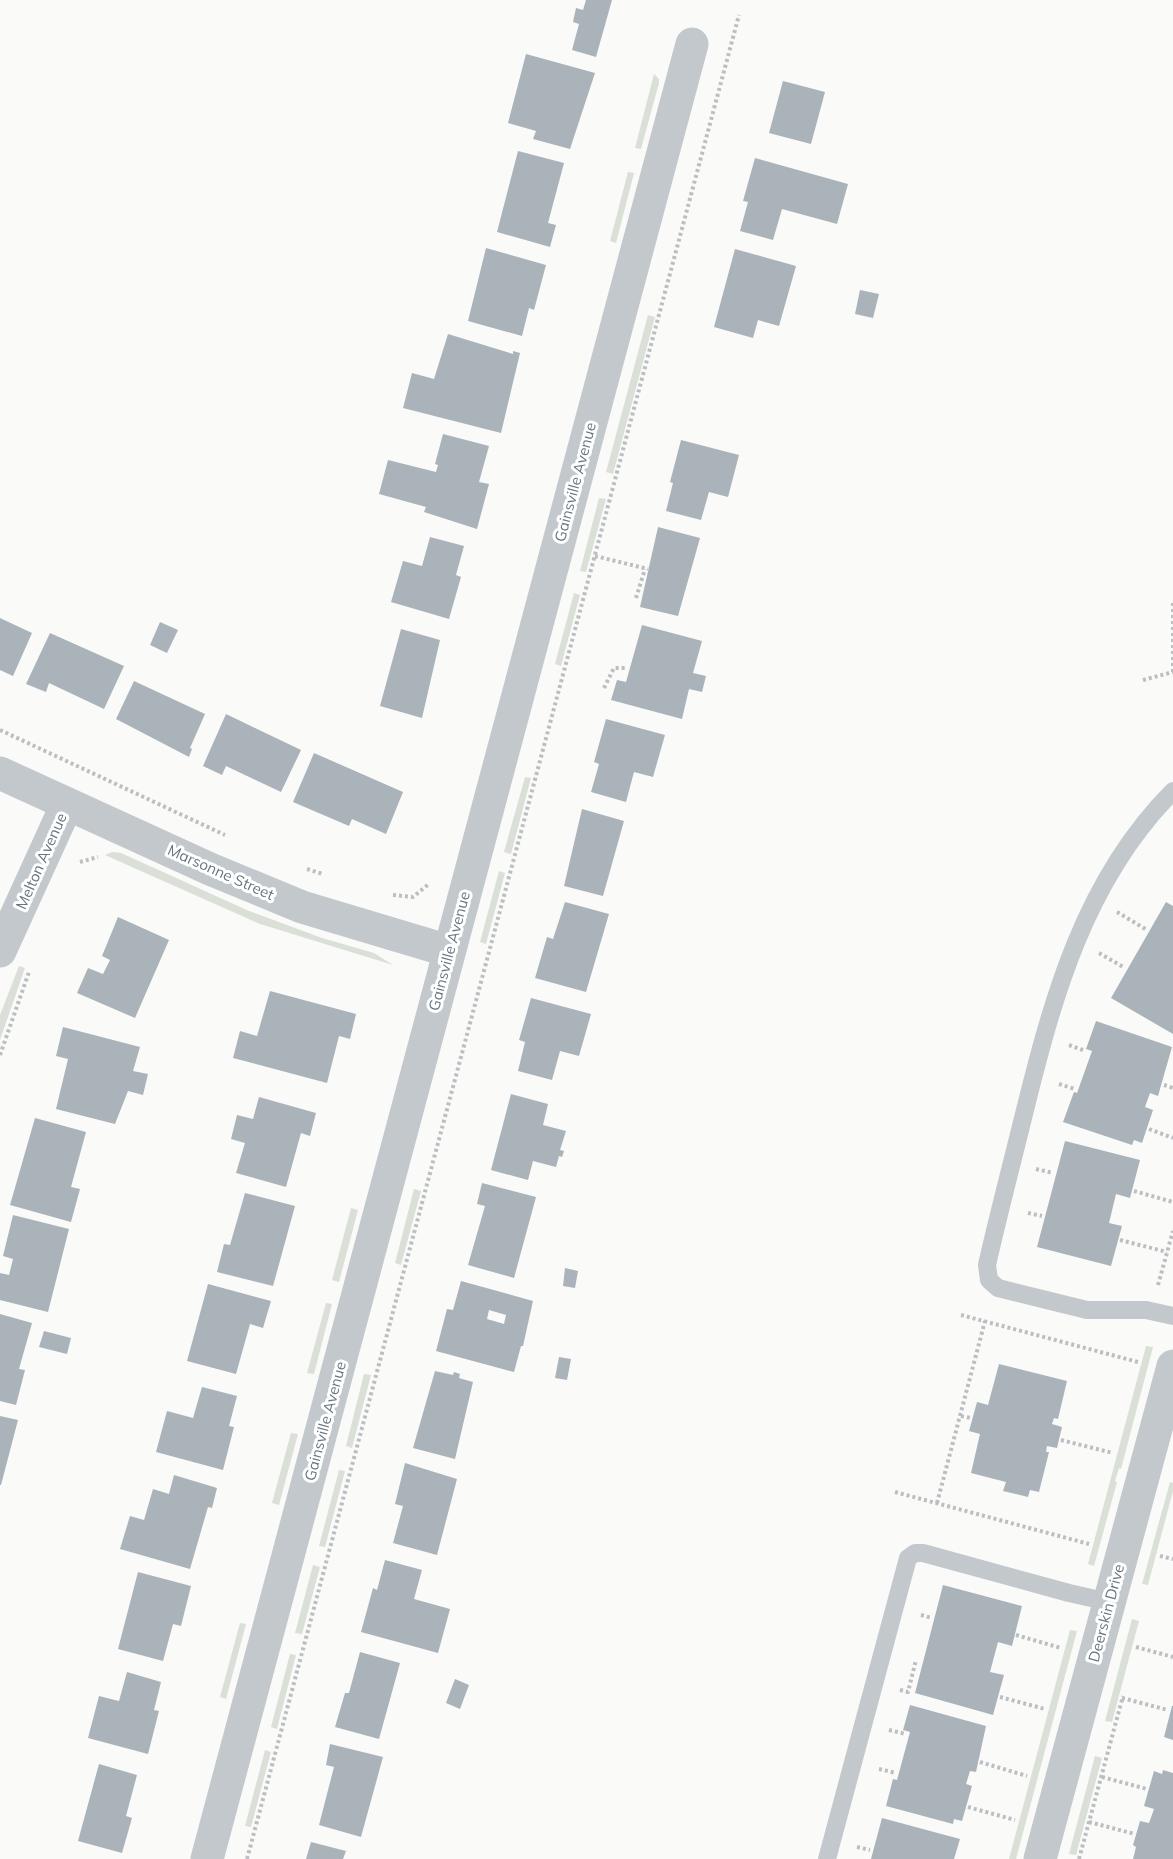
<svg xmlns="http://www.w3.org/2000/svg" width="1173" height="1859" font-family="Mulish,sans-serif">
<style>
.green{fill:#dadfd7}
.building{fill:#aab3b9;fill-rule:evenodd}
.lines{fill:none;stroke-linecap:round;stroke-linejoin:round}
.path{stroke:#bbbfc2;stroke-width:4;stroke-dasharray:3 3;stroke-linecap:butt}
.service{stroke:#c3c8cc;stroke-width:18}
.minor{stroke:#c3c8cc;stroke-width:33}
.labels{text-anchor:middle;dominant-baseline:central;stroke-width:6;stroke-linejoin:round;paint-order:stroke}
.street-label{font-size:15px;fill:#657683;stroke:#fff}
</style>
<rect width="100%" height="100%" fill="#fafaf8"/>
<path class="green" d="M654,74L659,79V83L641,149L635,148Z
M628,172L634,173L616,243L610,241Z
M648,315L655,317L613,474L606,472Z
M599,498L606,499L586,572L580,571Z
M574,593L580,595L561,666L555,664Z
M525,777L531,778L511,854L504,852Z
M112,852L121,853L249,911L322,938L374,953L393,965L260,924L105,855Z
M499,871L505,873L486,944L480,942Z
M19,966L25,968L0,1040V1015Z
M414,1189L421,1191L401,1265L395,1263Z
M351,1208L358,1210L339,1282L332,1280Z
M326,1303L332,1304L314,1374L307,1373Z
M1146,1346L1153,1347L1121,1469L1119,1468L1115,1481L1117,1482L1094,1566L1088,1564Z
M364,1374L371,1375L352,1448L346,1446Z
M291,1433L298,1434L279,1505L272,1503Z
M339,1470L345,1471L325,1547L319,1546Z
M1170,1482L1173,1483V1491L1148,1585L1142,1584Z
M313,1565L320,1567L302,1634L295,1633Z
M1132,1619L1139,1621L1112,1722L1105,1721Z
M240,1623L246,1624L226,1699L220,1697Z
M1070,1630L1077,1631L1016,1859H1009Z
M290,1654L296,1655L277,1729L271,1727Z
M265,1750L271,1752L251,1827L245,1826Z
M1095,1756L1102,1758L1076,1855L1069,1854Z"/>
<path class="building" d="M586,0H612L596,57L572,50L579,24L573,22L576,8L583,10Z
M526,54L595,73L570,149L533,139L536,131L508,123Z
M783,81L825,92L811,144L769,133Z
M518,151L564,163L548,223L556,225L550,247L497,232Z
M755,158L848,184L837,224L782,209L773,240L740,231L748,202L743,201Z
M486,248L546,265L534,310L529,308L522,336L468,321Z
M735,249L796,266L779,326L758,320L753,338L714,327Z
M860,290L879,294L873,318L855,314Z
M448,334L513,354V351L520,353L501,433L403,408L412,373L434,379Z
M443,434L489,446L479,482L489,484L477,529L424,512L426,507L379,494L388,460L436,472L438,465L435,464Z
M681,440L739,455L728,497L709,492L701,520L666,511L673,483L670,482Z
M658,527L700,538L678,616L640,607Z
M430,537L464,546L456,575L461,577L449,619L391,602L403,561L422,566Z
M0,618L32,633L13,676L0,670Z
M160,622L178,630L167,653L150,645Z
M642,625L702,641L693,673L706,676L702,692L689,689L682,719L611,700L617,680L626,682Z
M401,629L440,640L422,718L380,706Z
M50,633L124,666L104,709L49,683L46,692L26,684Z
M134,681L205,714L190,748L192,749L189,757L116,719Z
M226,714L301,750L281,792L226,766L222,775L203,766Z
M606,719L665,735L653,777L634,772L626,802L591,792L599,764L594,762Z
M314,753L403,792L386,834L352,819L349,826L293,802Z
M582,809L624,821L603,896L564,886Z
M565,902L609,914L586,992L535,978L547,937L553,939Z
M1166,902L1173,906V1034L1111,998Z
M118,917L169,940L135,1018L77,993L88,968L103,974L110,960L102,956Z
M270,991L356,1014L350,1039L339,1036L327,1083L233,1058L240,1031L257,1036Z
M531,998L591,1014L579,1056L560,1051L552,1080L518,1071L525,1042L519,1040Z
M1096,1021L1172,1047L1158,1096L1150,1093L1145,1107L1153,1110L1142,1143L1134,1140L1132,1145L1063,1122L1074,1092L1077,1093L1092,1051L1086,1049Z
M63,1027L140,1047L133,1071L148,1074L143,1095L128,1091L115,1124L56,1109L68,1059L56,1056Z
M511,1094L548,1104L543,1125L566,1131L560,1150L564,1151L562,1157L559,1156L556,1167L533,1161L528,1180L491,1170Z
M259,1097L316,1113L310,1136L301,1133L286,1187L236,1173L245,1143L231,1139L237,1115L253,1119Z
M35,1118L86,1132L71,1187L80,1189L71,1222L10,1205Z
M1065,1141L1140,1160L1130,1198L1116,1194L1109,1223L1122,1226L1111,1266L1037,1247Z
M482,1183L536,1197L514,1278L468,1265L485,1206L477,1204Z
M245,1193L295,1206L273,1286L217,1272L224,1244L230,1245Z
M13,1215L69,1229L48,1312L0,1300V1273L9,1275L13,1259L3,1256Z
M565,1268L578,1271L575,1288L563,1286Z
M461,1281L533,1301L523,1346H521L514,1372L436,1351L447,1309L453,1310ZM489,1310L506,1315L504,1324L487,1319Z
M208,1284L271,1301L263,1328L250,1324L236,1374L187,1361Z
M0,1314L32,1323L19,1369L25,1370L16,1405L0,1401Z
M44,1331L71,1338L67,1354L39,1347Z
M559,1357L571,1359L567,1380L555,1378Z
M999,1364L1067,1381L1058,1419L1054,1418L1052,1424L1062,1427L1057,1448L1047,1446L1046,1452H1049L1039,1492L1030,1490L1028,1497L1003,1491L1006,1482L971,1473L980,1434L969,1431L977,1402L988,1405Z
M435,1371L453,1375L454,1372L460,1374L459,1378L473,1382L455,1459L413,1448Z
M202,1387L237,1396L229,1426L234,1427L223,1470L156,1452L167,1411L193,1418Z
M0,1416L18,1420L1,1485H0Z
M405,1463L457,1479L437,1555L393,1543L403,1506L395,1504Z
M174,1475L217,1488L212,1508L208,1507L190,1569L120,1549L130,1516L144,1520L153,1489L169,1494Z
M385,1560L422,1570L414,1599L450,1609L438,1653L361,1632L373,1588L377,1590Z
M138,1572L191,1586L181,1626L173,1624L163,1661L118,1649Z
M943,1585L1022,1606L1012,1646L998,1642L990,1672L1004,1675L993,1715L915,1693Z
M360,1652L400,1663L379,1739L335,1727L345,1693H349Z
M127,1672L161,1682L154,1710L159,1711L148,1754L88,1738L99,1696L119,1701Z
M455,1679L469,1685L460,1709L446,1703Z
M910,1705L986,1726L976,1772L970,1771L966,1784L972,1786L962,1821L954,1819L953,1824L886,1806L893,1779L897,1780L910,1732L903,1730Z
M1172,1706H1173V1740L1164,1737Z
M330,1744L383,1757L361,1837L319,1825L334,1767L326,1765Z
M99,1764L137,1775L126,1816L132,1818L122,1853L78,1841Z
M1163,1770L1173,1773V1859H1133L1136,1847L1133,1845L1140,1821L1149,1823L1154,1809L1144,1806L1154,1771L1162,1774Z
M882,1818L960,1839L954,1859H871Z
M311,1842L346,1851L343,1859H306Z"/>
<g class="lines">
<path class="path" d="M595,556L648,569
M636,598L645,569
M1173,672V602
M1143,680L1173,672
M604,688L614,668H626
M0,730L225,835
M80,862L98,857
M307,869L323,874
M393,895L413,897L430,883
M1117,912L1147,930
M1099,953L1125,968
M1069,1045L1083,1050
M0,1055L29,972
M1059,1084L1075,1089
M1164,1085L1173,1088
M1149,1129L1173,1138
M1036,1169L1053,1173
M1134,1191L1173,1202
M1028,1213L1042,1216
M1120,1240L1167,1252
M1158,1285L1173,1231
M961,1315L1138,1362
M961,1416L971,1418
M1061,1440L1113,1453
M895,1492L1089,1544
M937,1503L985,1321
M1160,1556L1173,1559
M921,1615L932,1618
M1016,1635L1061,1648
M1136,1647L1173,1657
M900,1690L908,1692L916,1660
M1000,1697L1045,1709
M1122,1698L1168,1710
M889,1730L906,1734
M980,1762L1027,1776
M879,1769L896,1773
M1102,1777L1147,1789
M968,1807L1015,1820
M1089,1822L1135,1834
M857,1847L870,1850
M247,1859L739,15
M1079,1859L1123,1696"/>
<path class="service" d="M1173,791C1084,880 1052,1000 1023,1118C1011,1167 998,1216 987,1265L989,1280L998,1288L1087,1310H1146L1173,1316
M827,1859L908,1558L915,1553H923L1069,1593L1109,1602"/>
<path class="minor" d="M0,773L210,869L302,907L449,951
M0,951L67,804
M207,1859L692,44
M1040,1859L1173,1366"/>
</g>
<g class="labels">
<g class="street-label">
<text transform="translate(575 482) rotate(-75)">Gainsville Avenue</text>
<text transform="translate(41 861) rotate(-66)">Melton Avenue</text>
<text transform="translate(221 872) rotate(24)">Marsonne Street</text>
<text transform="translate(449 951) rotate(-75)">Gainsville Avenue</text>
<text transform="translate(325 1421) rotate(-75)">Gainsville Avenue</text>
<text transform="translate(1106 1613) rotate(-75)">Deerskin Drive</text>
</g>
</g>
</svg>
